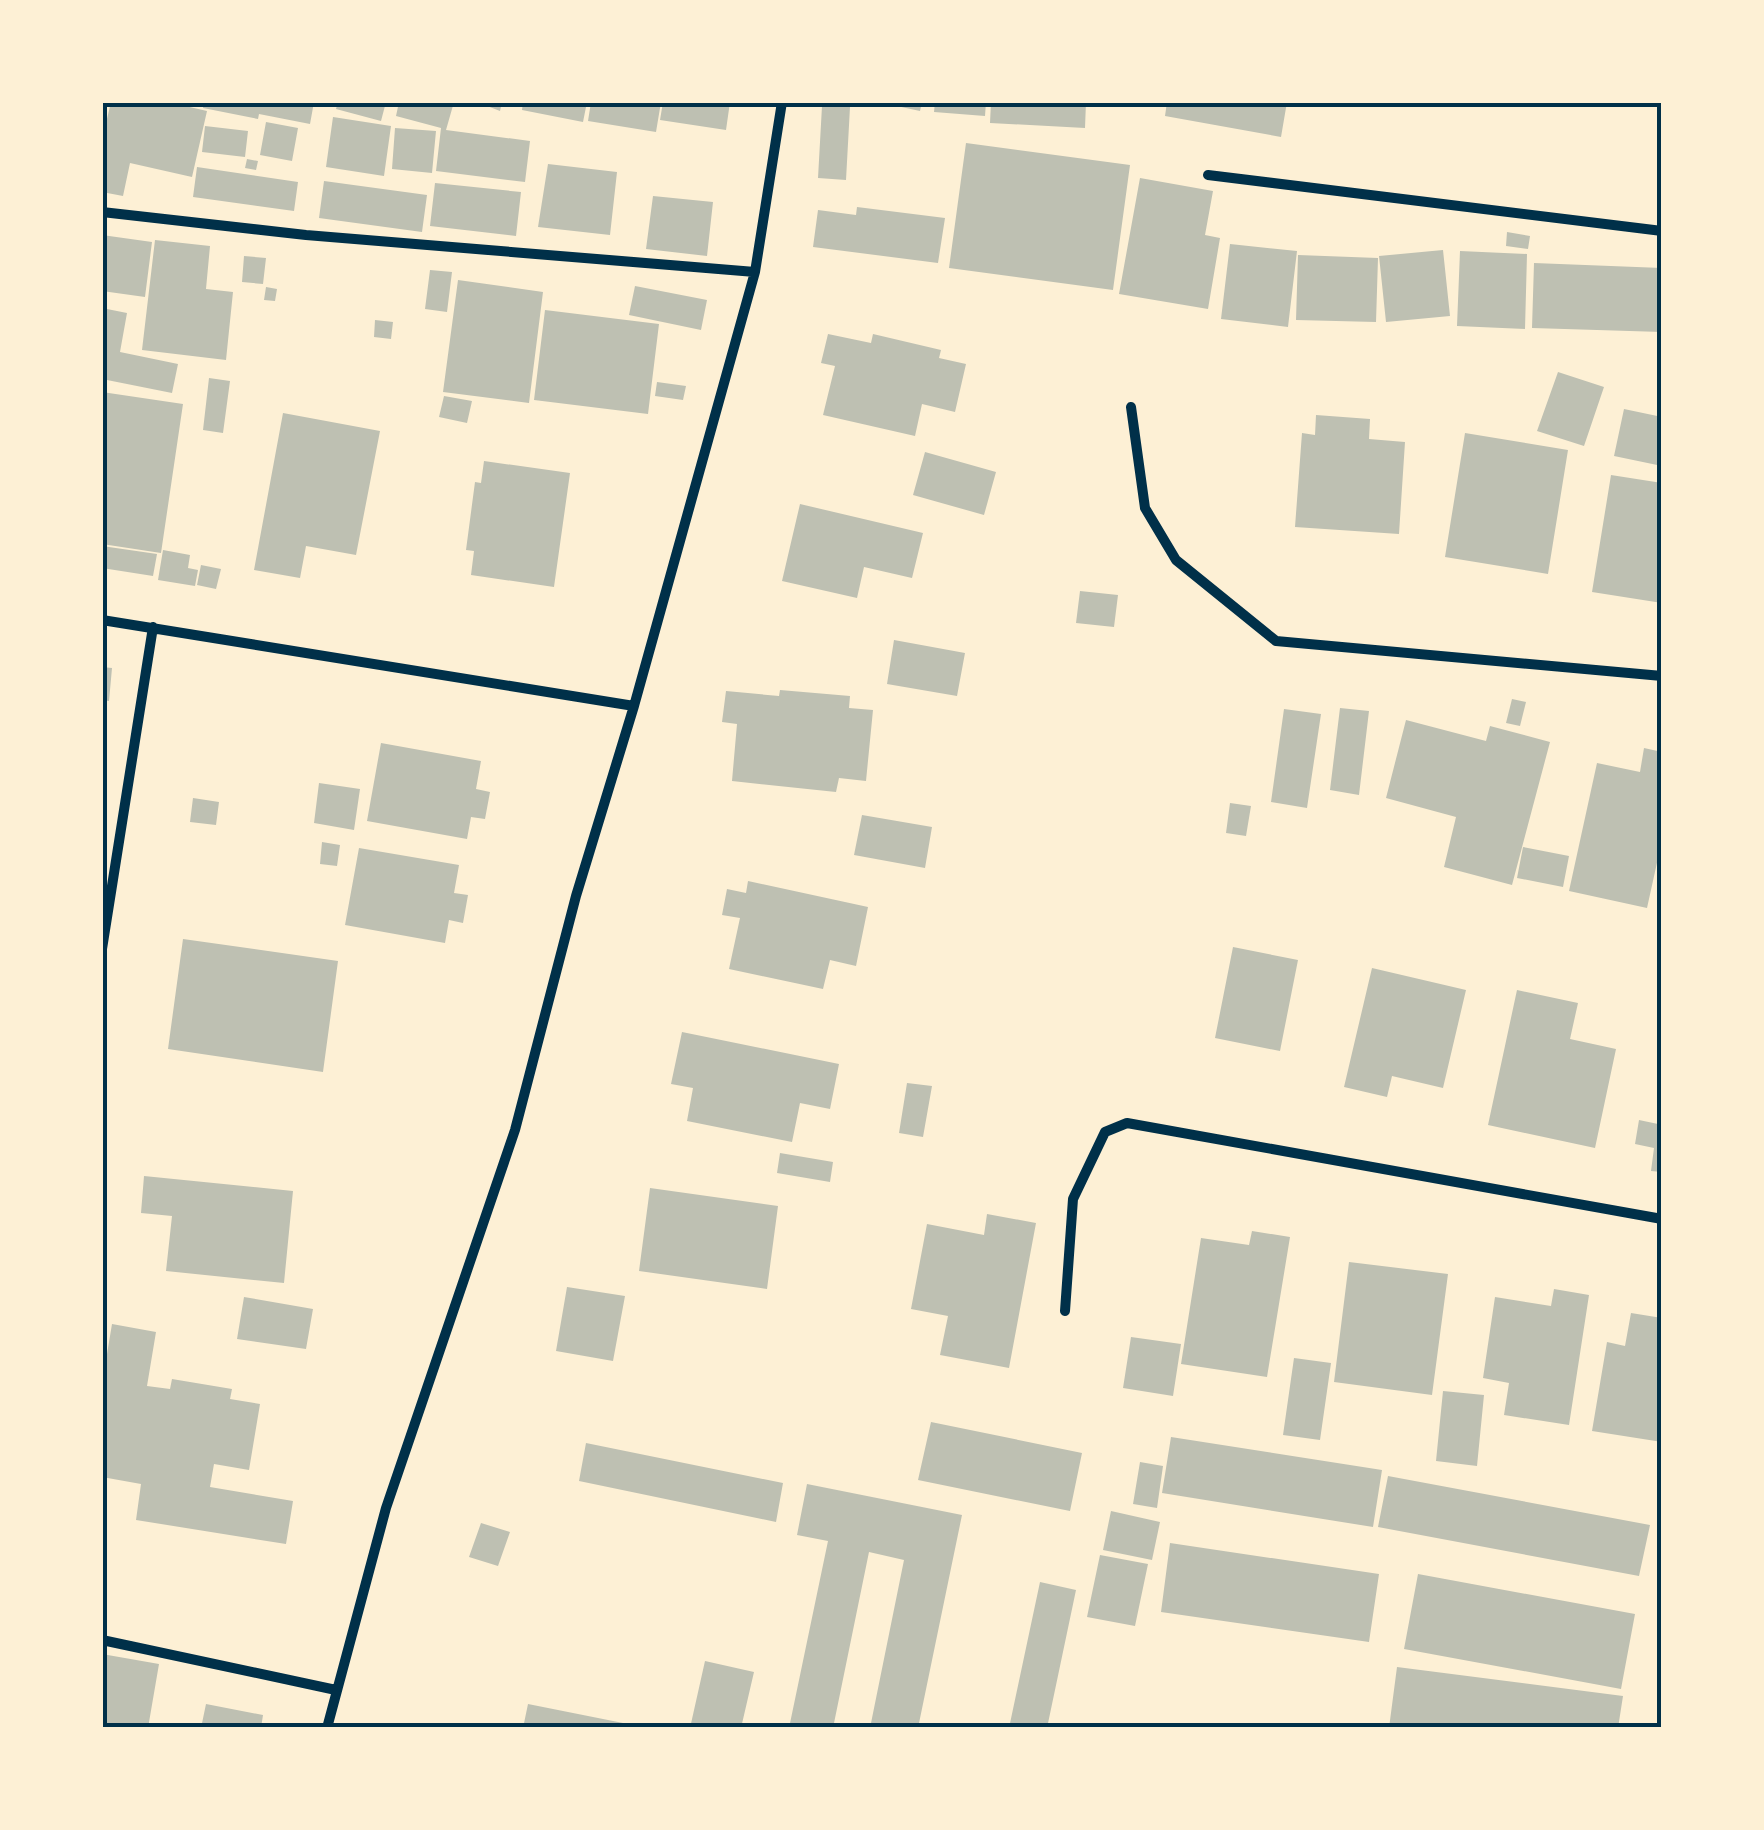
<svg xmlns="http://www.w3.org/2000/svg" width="1764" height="1830" font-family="'Space Grotesk',sans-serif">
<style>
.building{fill:#bec0b2}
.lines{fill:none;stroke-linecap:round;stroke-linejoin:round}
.minor{stroke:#003049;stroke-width:10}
.neatline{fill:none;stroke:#003049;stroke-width:4}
</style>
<rect width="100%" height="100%" fill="#fdf0d5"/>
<path class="building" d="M111,102H168L207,111L192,177L130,163L123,196L102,192V140Z
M204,102H314L310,124L259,114L258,119L203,108Z
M338,102H386L381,121L336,109Z
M399,102H454L446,130L530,141L525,182L436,171L441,128L396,116Z
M477,102H502L500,111Z
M523,102H587L583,122L522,110Z
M591,102H661L656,132L588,121Z
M663,102H730L726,130L660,120Z
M878,102H922L920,111Z
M935,102H986L985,116L934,112Z
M991,102H1086L1085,128L990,123Z
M1167,102H1287L1281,137L1165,116Z
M822,106L850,107L846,180L818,178Z
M333,117L391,126L384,176L326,167Z
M266,122L298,128L292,161L260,155Z
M205,126L248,131L245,157L202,152Z
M395,128L436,131L432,173L392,169Z
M966,143L1130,165L1113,290L949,268Z
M247,159L258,161L256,170L245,168Z
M548,164L617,172L610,235L538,227Z
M197,167L298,182L294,211L193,197Z
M1140,178L1213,191L1205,235L1220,238L1208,309L1119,294Z
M324,181L427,195L422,232L319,218Z
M435,183L521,192L516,236L430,226Z
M653,196L713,202L707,256L646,249Z
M857,207L945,218L938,263L813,247L818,210L856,215Z
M1507,232L1530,236L1528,249L1506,246Z
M102,235L152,242L145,297L102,291Z
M155,240L210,246L206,289L233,292L226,360L142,350Z
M1230,244L1297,251L1288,327L1221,319Z
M1443,250L1450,316L1386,322L1379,256Z
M1460,251L1527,254L1525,329L1457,326Z
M1298,255L1378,258L1376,322L1296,320Z
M244,256L266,258L263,284L242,282Z
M1534,263L1662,268V332L1532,328Z
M430,270L452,272L447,312L425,309Z
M458,280L543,292L529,403L443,392Z
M635,286L707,300L701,330L629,315Z
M266,287L277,289L275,301L264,300Z
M102,308L127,313L120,352L178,364L172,393L102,379Z
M545,310L659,324L648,414L534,400Z
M375,320L393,322L391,339L374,337Z
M828,334L871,343L873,334L941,350L939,358L966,364L955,412L922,404L915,436L823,415L835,366L821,363Z
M1558,372L1604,387L1584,446L1537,431Z
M209,378L230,381L223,433L203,430Z
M657,382L686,386L683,400L655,396Z
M102,392L183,404L161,553L102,544Z
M444,396L472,401L467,423L439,417Z
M1624,409L1662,417V466L1614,456Z
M283,413L380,431L356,555L306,546L300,578L254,570Z
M1316,415L1370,419L1369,439L1405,442L1399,534L1295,527L1302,433L1315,435Z
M1465,433L1568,450L1548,574L1445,557Z
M925,452L996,472L984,515L913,495Z
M484,461L570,473L554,587L471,575L474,551L466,550L475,482L481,483Z
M1611,475L1662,483V603L1592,592Z
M800,504L923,533L912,578L864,567L857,598L782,581Z
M102,546L157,554L153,576L102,568Z
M163,550L190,555L188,568L198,570L195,586L158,580Z
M201,565L221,569L216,589L197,585Z
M1080,591L1118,595L1114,627L1076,623Z
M894,640L965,653L957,696L887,684Z
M102,667L112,668L109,701L102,700Z
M780,690L850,696L849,708L873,710L866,781L839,778L836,792L732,781L737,724L722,722L726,691L779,696Z
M1512,699L1526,702L1520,726L1506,723Z
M1340,708L1369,711L1359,795L1330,790Z
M1284,709L1321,714L1307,808L1271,802Z
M1406,720L1486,741L1490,726L1550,742L1512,885L1444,867L1456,817L1386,798Z
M381,743L481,761L476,789L490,792L485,819L471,817L467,839L367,821Z
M1644,748L1662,752V840L1647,908L1569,891L1597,763L1640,772Z
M319,783L360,789L354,830L314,823Z
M193,798L219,802L216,825L190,822Z
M1230,803L1251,806L1246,836L1226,833Z
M862,815L932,827L925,868L854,855Z
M322,842L340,845L337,866L320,864Z
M1523,847L1569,856L1563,887L1517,878Z
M359,848L459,865L454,893L468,895L463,923L449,920L445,943L345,925Z
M748,881L868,907L856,966L830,960L823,989L729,969L740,918L722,915L727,889L746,893Z
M183,939L338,961L323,1072L168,1049Z
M1233,947L1298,960L1280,1051L1215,1038Z
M1372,968L1466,990L1443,1088L1392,1076L1387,1097L1344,1087Z
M1517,990L1578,1003L1570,1039L1616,1049L1595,1148L1488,1125Z
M682,1032L839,1064L830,1109L800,1103L792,1142L687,1121L693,1088L671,1084Z
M907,1083L932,1086L923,1137L899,1133Z
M1659,1114H1662V1172L1651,1171L1654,1148L1635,1144L1639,1120L1658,1124Z
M780,1153L833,1162L830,1182L777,1173Z
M144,1176L293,1191L284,1283L166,1271L172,1216L141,1213Z
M650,1188L778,1206L767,1289L639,1271Z
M987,1214L1036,1223L1009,1368L940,1355L948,1316L911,1309L927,1224L984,1235Z
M1252,1231L1290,1237L1267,1377L1181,1364L1201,1238L1249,1245Z
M1349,1262L1448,1274L1432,1395L1334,1382Z
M567,1287L625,1296L613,1361L556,1351Z
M1554,1289L1589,1295L1569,1425L1504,1415L1509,1383L1483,1378L1495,1297L1551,1306Z
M244,1297L313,1309L306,1349L237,1339Z
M1631,1313L1662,1318V1442L1592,1431L1607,1342L1625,1346Z
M112,1324L156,1332L147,1386L170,1389L172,1379L232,1389L230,1399L260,1404L249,1470L214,1464L210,1487L293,1501L286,1544L136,1520L141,1484L102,1477V1384Z
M1131,1337L1181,1344L1173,1396L1123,1388Z
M1294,1358L1331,1363L1320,1440L1283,1435Z
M1443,1391L1484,1395L1477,1466L1436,1461Z
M931,1422L1082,1453L1070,1511L918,1480Z
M1171,1437L1382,1470L1373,1527L1162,1493Z
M586,1443L783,1483L776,1522L579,1481Z
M1140,1462L1163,1466L1157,1508L1133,1504Z
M1388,1476L1650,1525L1639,1576L1378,1527Z
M807,1484L962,1515L918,1728H870L904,1560L869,1552L833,1728H789L828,1541L797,1535Z
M1111,1511L1160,1522L1152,1560L1103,1550Z
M481,1523L510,1532L498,1566L469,1557Z
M1170,1543L1379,1574L1369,1642L1161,1612Z
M1100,1555L1148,1564L1135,1626L1087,1617Z
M1418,1574L1635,1614L1621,1689L1404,1649Z
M1040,1582L1076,1590L1047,1728H1009Z
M102,1654L159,1664L148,1728H102Z
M705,1661L754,1672L741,1728H690Z
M1397,1667L1623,1696L1618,1728H1389Z
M206,1704L263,1715L261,1728H201Z
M528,1704L638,1726V1728H523Z"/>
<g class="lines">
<path class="minor" d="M1208,175L1662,231
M102,212L306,235L755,272
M1131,407L1145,508L1176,560L1276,641L1662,676
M102,620L634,706
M102,949L153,627
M1065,1311L1073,1199L1105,1132L1127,1123L1662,1219
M102,1640L336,1690
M327,1728L386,1508L515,1130L576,896L634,706L755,272L782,102"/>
</g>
<rect width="1764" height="1830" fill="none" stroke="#fdf0d5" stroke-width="210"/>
<rect x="105" y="105" width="1554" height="1620" class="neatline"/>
</svg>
